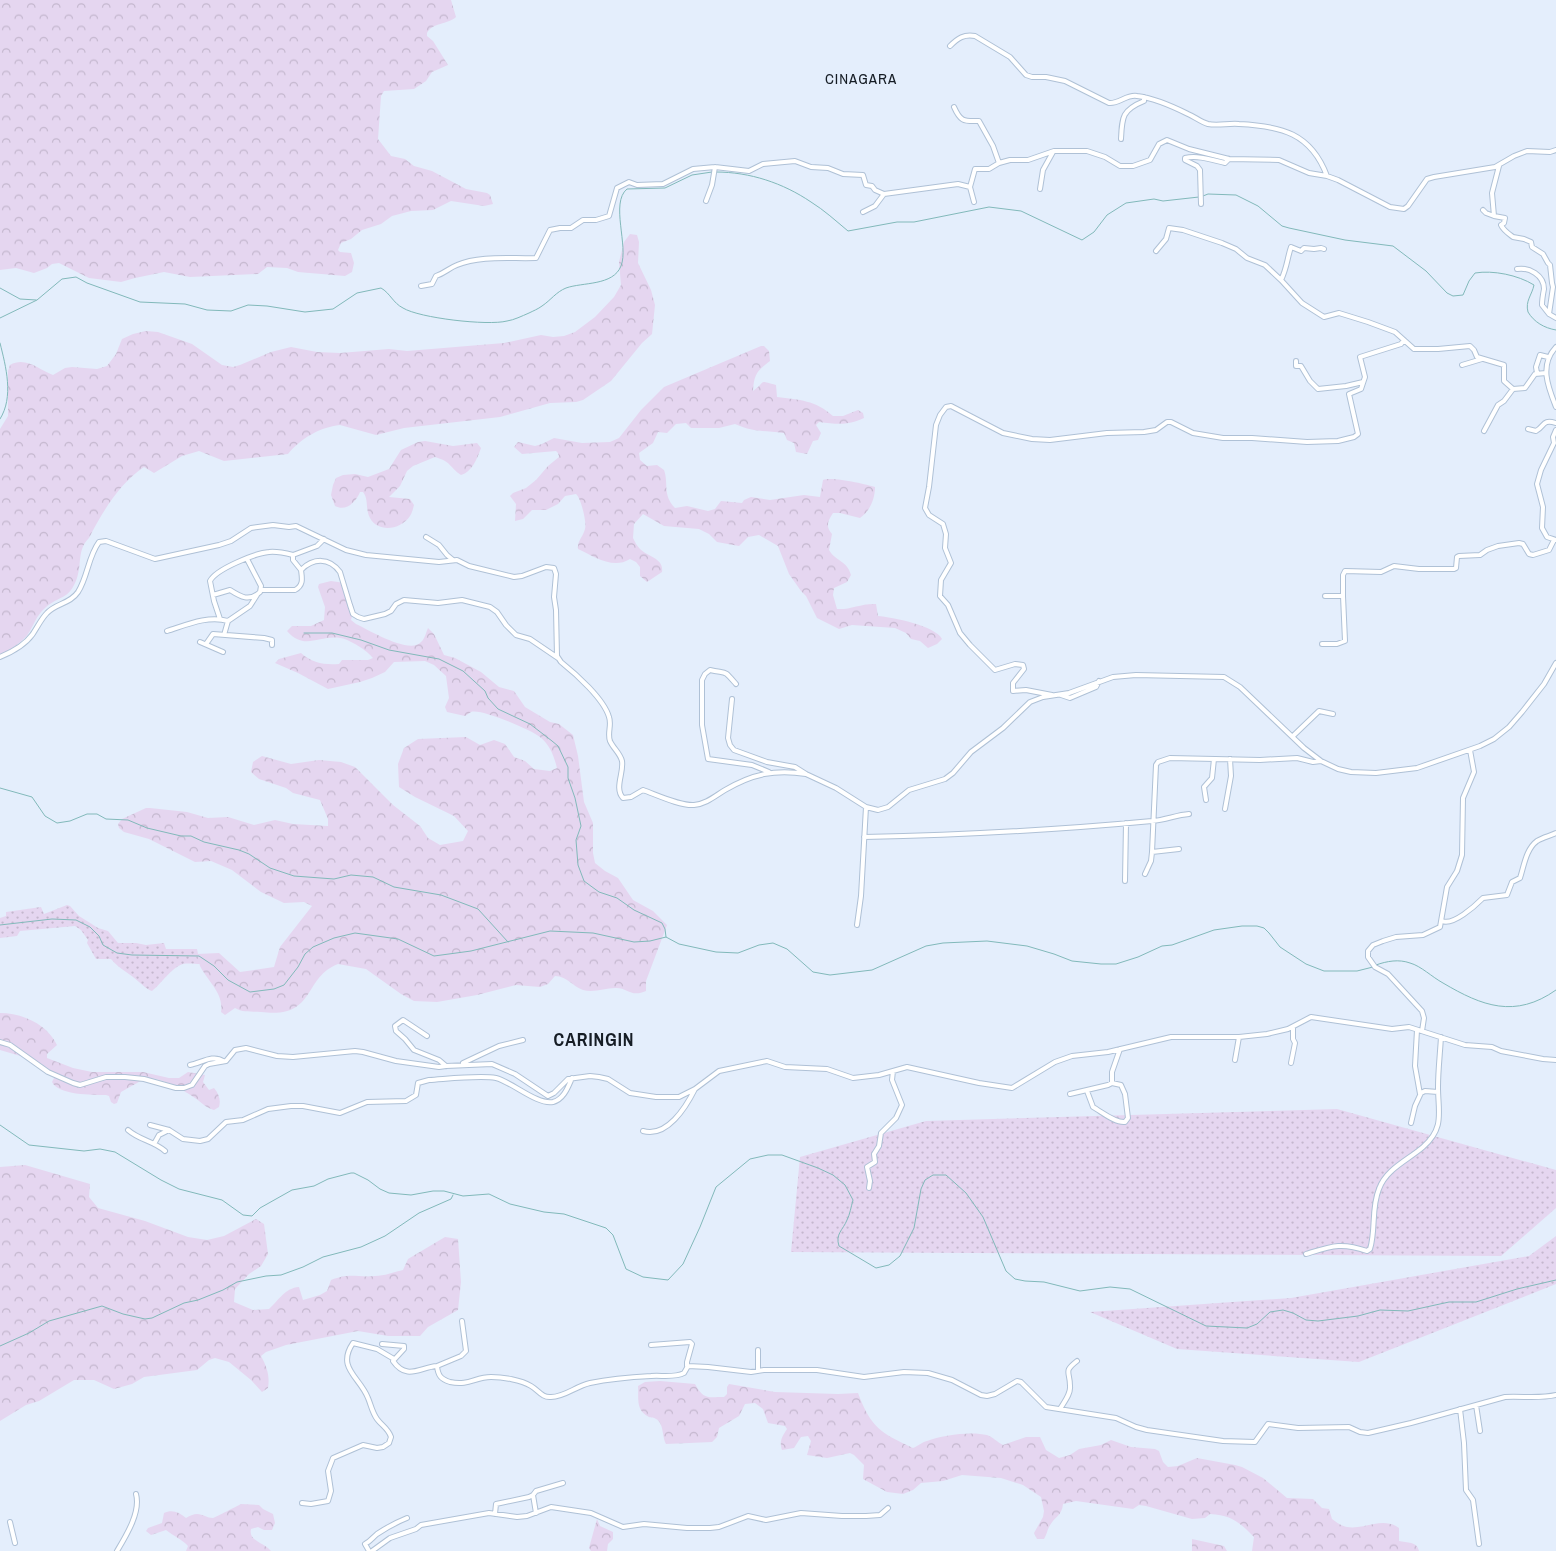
<svg xmlns="http://www.w3.org/2000/svg" width="1556" height="1551" font-family="'Archivo Narrow',sans-serif">
<style>
.grass{fill:url(#grass-dots)}
.forest{fill:url(#forest-crowns)}
.lines{fill:none;stroke-linecap:round;stroke-linejoin:round}
.stream{stroke:#82b9ba;stroke-width:1}
.minor-casing{stroke:#afc1d6;stroke-width:6}
.minor{stroke:#fff;stroke-width:4}
.labels{text-anchor:middle;dominant-baseline:central;stroke-width:5;stroke-linejoin:round;paint-order:stroke}
.quarter-label{font-size:15px;letter-spacing:1px;fill:#161d25;stroke:#e4eefc}
.district-label{font-size:18px;font-weight:bold;letter-spacing:1px;fill:#161d25;stroke:#e4eefc}
</style>
<defs>
<pattern id="grass-dots" width="8" height="8" patternUnits="userSpaceOnUse" patternTransform="scale(1.25)"><rect width="8" height="8" fill="#e5d6f0"/><path d="M2 2h.1M6 6h.1" fill="none" stroke="#c4b7ce" stroke-width="1.8" stroke-linecap="round"/></pattern>
<pattern id="forest-crowns" width="20" height="18" patternUnits="userSpaceOnUse" patternTransform="scale(1.25)"><rect width="20" height="18" fill="#e5d6f0"/><path d="M2 6a3 3 0 1 1 6 0M12 15a3 3 0 1 1 6 0" fill="none" stroke="#c4b7ce"/></pattern>
</defs>
<rect width="100%" height="100%" fill="#e4eefc"/>
<path class="grass" d="M67,905L70,906L79,916L98,928L108,931L118,943H136L146,945L164,943L166,949H197L200,964C195,964 188,963 183,964C172,967 161,984 152,991C146,989 144,986 139,982C130,973 120,970 111,959H96L87,943L88,940L81,930L75,926L20,931L17,936L0,938V918L6,916V912L41,907L44,914Z
M1337,1109L1556,1170V1208L1501,1256L791,1252L800,1157L926,1121Z
M1556,1236V1284L1359,1362L1177,1349L1090,1312L1291,1298L1529,1256Z"/>
<path class="forest" d="M0,0H451L456,17C447,25 433,22 427,33V36L433,41L448,65L432,72L426,81L414,89L384,91L381,96L378,139L391,156L405,159L414,166L432,171L466,189L487,193L490,195L493,204L484,206L451,201L433,210L411,211L392,216L381,224L362,230L351,239L341,243L338,250L340,252L351,253L354,263L352,272L345,276L298,272L287,268L267,267L258,274L190,277L164,272L135,278L121,282L89,278L59,263L52,264L47,268L34,273L16,268L0,270Z
M630,234L637,235L639,242L638,263L651,290L655,305L652,334L642,343L611,381L583,400L576,402L550,403L500,417L404,428L376,435L340,425C320,427 300,439 288,454L224,461L199,451L182,456L154,473L144,467C119,484 103,511 89,538C77,550 82,563 77,578C69,601 59,595 45,608C36,616 34,625 28,634C23,642 8,651 0,655V429L8,416V371L10,365C26,356 39,370 53,375L65,368L72,367L97,369L107,366L116,354L122,339L133,334L146,331L158,332L192,344L222,365L233,367L240,365L271,352L291,347L317,352L340,353L389,349L407,351L504,343L541,335L553,337L564,336L575,332L595,317L614,297L621,285L619,262L624,242Z
M761,346H764L769,351L770,361C757,371 754,374 753,391C767,381 757,380 776,385L777,397C800,400 815,400 833,416H843L858,410L863,413L864,418C847,426 837,424 819,422L816,425L821,433L818,440L813,441L807,454L796,452L794,443L787,440L784,433C764,430 755,433 735,424L719,428H691L686,423L676,424L667,433L658,432L653,443L639,453L640,460L647,466L657,465L664,470C669,484 662,494 675,508L687,506L708,511L715,509L721,501L742,503L744,500L751,497L770,500L804,495L820,497L823,480C831,476 866,484 875,487C875,499 870,511 860,518L840,513H833C828,521 825,526 832,534L829,550C836,562 847,560 851,575L847,582L834,588L833,595L837,609C850,610 862,603 876,604L878,616C892,617 936,626 942,639L937,644L928,648L920,641L911,639L906,633L895,628L852,625L839,629L817,618L806,596L801,591L789,574L778,546L759,535L748,537L739,546L717,542L709,534L699,529L664,526L643,514L634,524L633,538C635,542 637,546 640,549C648,557 664,558 662,572L647,582L640,576V567L636,562L630,559C613,570 593,556 578,549C577,541 583,537 585,529C587,523 581,498 576,494L565,496L558,504L546,510H532L523,519L515,521L516,504L510,496L513,493L526,488L536,480L548,466L559,457L558,453L556,451L522,454L514,447L518,442L535,446L542,444L554,438L582,443L610,442L619,438L641,410L664,387Z
M425,441L453,446L477,443L481,448C477,459 472,472 461,475C449,467 452,462 435,457L413,466L407,471L400,486L389,497L410,499L414,505C413,509 412,513 410,516C401,530 378,533 370,518C365,509 369,499 363,492H360C356,502 346,512 335,506L331,495L333,485L336,478L343,475L355,474L368,477L389,469L401,450L418,442Z
M331,581L345,583L354,608L351,620L356,624C369,630 410,655 421,642C425,639 426,632 428,628L434,634L444,655L455,658L481,672L499,687L514,691L525,707L550,722L559,724L573,735L578,756L584,802L593,823V853L595,863L605,871L618,878L633,900L653,911L667,925L646,981V991C631,998 627,987 615,988C605,988 594,993 583,990C572,986 567,976 555,976L548,984L540,987L516,985L477,995L437,1002L414,1001L401,994L366,969L338,964C302,978 317,1019 261,1012C252,1011 243,1013 235,1008L225,1015L221,1012C224,993 208,982 200,966C199,962 198,958 197,954L219,953L240,972L274,967L280,947L312,906L304,902L284,903L261,892L232,870L211,861L195,862L149,839L124,832L119,828L118,824L122,819L146,808H150L187,812L208,818L228,817L254,825L275,820L293,824L328,826V819L320,800L293,793L286,788L259,779L251,772L253,762L262,756L291,764L319,760L341,762L355,767L393,805L420,826L428,838L440,845L463,841L468,831L454,816L415,797L399,787L398,764L404,748L418,739L466,737L480,745L494,740L505,744L514,757L525,761L534,769L550,771L557,768C554,756 550,745 540,737C532,730 480,708 471,712C469,713 467,715 465,716L447,712L445,707L449,698L446,676L434,665L425,661L394,662L385,672L372,678L360,682L328,689L298,673L275,663L279,659L301,653C312,663 324,665 339,664L342,660H368L373,658C368,651 349,639 340,638C319,635 304,651 287,631L292,626H311L324,620L325,607L318,587L319,584Z
M0,1013C22,1013 47,1024 57,1045L47,1054V1058L73,1068L92,1072H143L169,1078H179L188,1072L205,1075L203,1082L209,1090L214,1088C219,1094 221,1100 219,1107L214,1110C206,1108 201,1102 195,1098C185,1091 157,1075 145,1079C138,1082 128,1088 121,1092L117,1103L114,1104L111,1102L109,1096L106,1095C92,1095 58,1095 52,1082L54,1078V1073L34,1060L0,1050Z
M25,1165L90,1184L89,1197L98,1208L145,1221L188,1237L207,1240L224,1236L256,1219L264,1224L268,1254L261,1266L249,1274L235,1289L234,1302L253,1310L269,1309C279,1300 285,1288 299,1287L303,1300L320,1295L327,1291L331,1280C351,1272 357,1278 375,1276C384,1276 394,1272 403,1270L408,1259L445,1237L458,1239L461,1282L458,1310L428,1327L420,1336H388L358,1331L286,1345L266,1352L261,1356C267,1367 270,1376 268,1388L262,1392L251,1380L229,1362L215,1358L209,1360L197,1370L144,1377L132,1384L114,1389L94,1380H74L39,1401L26,1405L0,1421V1167Z
M660,1381L695,1384C704,1400 707,1397 724,1397L727,1394V1387L729,1384L775,1392L838,1394L858,1393C871,1428 881,1433 913,1448C918,1446 922,1442 927,1441C942,1435 972,1431 987,1435C993,1437 997,1442 1003,1445L1026,1437H1040L1046,1450L1059,1458L1070,1455L1079,1449L1101,1445L1111,1440L1131,1447L1155,1449L1159,1451L1163,1462L1168,1467L1178,1466L1197,1458L1235,1465L1242,1467L1263,1478L1287,1498L1313,1499L1322,1508L1329,1509L1332,1519C1336,1522 1341,1526 1347,1527C1364,1530 1383,1516 1399,1528V1541C1407,1543 1417,1541 1419,1551H1252L1254,1537C1240,1523 1232,1515 1210,1514L1205,1518L1192,1519L1146,1506L1139,1505L1133,1509L1076,1501L1063,1504C1062,1516 1054,1517 1049,1527C1047,1531 1047,1534 1044,1539H1037L1034,1533L1043,1517L1044,1511L1041,1497L1023,1485L1001,1478L962,1475L943,1481L921,1483L913,1490L903,1494L887,1492L863,1479L864,1465L854,1455L850,1453L827,1458L807,1455L811,1441L808,1436L801,1437L794,1448L782,1450C779,1441 782,1437 787,1429L785,1426L768,1423L763,1409L755,1403L745,1404L739,1416L719,1428L717,1437L712,1442L666,1444C662,1437 664,1423 656,1419C654,1417 651,1418 649,1417C635,1410 639,1398 638,1386L645,1382Z
M241,1504L259,1505L263,1509L273,1514L275,1523L272,1530H264L258,1527L251,1529C248,1541 265,1543 271,1551H186L188,1546C182,1539 173,1536 166,1530L151,1535L146,1531L148,1528L162,1523L164,1513C172,1509 179,1512 186,1518C189,1516 194,1514 197,1514C203,1514 207,1518 213,1518C216,1517 237,1506 241,1504Z
M597,1519L600,1526L613,1532V1539L608,1544L607,1551H591L589,1548Z
M1192,1539L1224,1546L1227,1551H1192Z"/>
<g class="lines">
<path class="stream" d="M716,172C750,172 783,183 811,202C824,210 836,221 848,231L897,222H914L989,207L1021,211L1082,240L1094,232L1107,215L1126,203L1154,199L1163,201L1199,197
M1203,196L1208,194L1236,195L1258,206L1282,226L1289,228L1345,240L1393,246L1426,271L1447,293L1453,296L1463,295L1469,281L1475,273C1493,270 1518,275 1534,285C1532,295 1525,301 1528,312C1534,322 1544,328 1556,330
M0,288L20,299L36,300
M0,318L37,300L62,279L76,277L87,283L140,302L185,304L207,310L231,311L248,305L267,306L305,312L333,309L357,293L381,288C390,293 393,303 403,308C419,318 488,326 507,321C514,320 522,316 529,313C533,311 538,309 542,306C551,300 556,292 566,288C583,282 613,286 621,266C629,246 610,203 627,189L665,188L692,175L712,172
M0,343C6,367 14,397 0,419
M304,633H332L361,640L389,650L439,659L463,671L485,691L488,698L498,709L530,724L552,741L558,746L568,767V778L575,798L581,826L576,840L578,865L584,881L599,892L617,898L634,910L662,923L665,929L666,937
M0,788L32,797L45,816L57,823L70,821L87,814H97L106,819L128,820L147,828L181,836H191L204,842L239,850L249,854L270,868L294,876L334,879L351,875L373,877L394,887L441,895L478,909L508,942
M0,925L52,919L76,920L90,927L99,936L103,945L117,953L132,955L199,956L214,966L228,980L250,992L274,989L284,985L298,967L305,954L313,947L334,938L355,933L398,939L434,956L471,951L550,931L593,933L634,942L650,941L666,937L679,944L716,952L738,953L759,945L773,943L787,949L813,972L830,975L872,970L926,946L943,943L987,941L1027,946L1054,954L1072,961L1101,964H1116L1138,957L1162,946L1172,945L1214,930L1242,926H1257L1264,928L1269,933L1280,947L1306,964L1324,971H1357L1373,967
M1376,965C1387,961 1399,959 1410,963C1421,966 1432,977 1443,983C1482,1006 1515,1019 1556,990
M0,1125L29,1145L84,1151L100,1149L115,1152L161,1180L179,1189L222,1200L243,1215L252,1216L260,1208L292,1190L314,1186L328,1179L351,1173H354L368,1180L380,1189L389,1193L411,1195L433,1191H444L463,1196L489,1194L510,1204L544,1212L564,1214L606,1228L613,1235L626,1269L643,1277L668,1280L683,1264L700,1227L716,1187L750,1159L768,1155H782L818,1168L833,1175L845,1185L853,1200C851,1207 850,1214 847,1220C843,1230 835,1234 839,1246L876,1268L889,1265L900,1256L914,1228L921,1189L925,1180L933,1175H946L966,1193L983,1217L1006,1271L1015,1279L1025,1281L1044,1282L1080,1291L1110,1287L1130,1289L1206,1326L1247,1328L1257,1324L1270,1312L1283,1310L1293,1313L1306,1320L1318,1321L1358,1316L1380,1310L1408,1311L1449,1302H1476L1517,1289L1556,1280
M0,1346L29,1333L49,1321L102,1306L123,1314L145,1319L152,1318L184,1303L198,1300L223,1290L237,1282L266,1276L281,1275L303,1267L323,1257L361,1247L385,1236L419,1213L451,1199L453,1195"/>
<defs>
<path id="minor" d="M950,46C958,38 964,34 975,36L1010,57L1026,75L1032,77H1046L1065,81L1109,103C1119,104 1127,94 1137,96C1154,98 1172,106 1188,114C1195,117 1201,122 1208,124C1218,126 1229,123 1239,124C1281,126 1311,133 1327,176
M954,107C961,123 965,121 979,121L993,146L999,163
M1121,139C1122,117 1122,110 1144,101V97
M1499,166L1492,193L1494,216L1505,218L1504,223L1501,225C1503,230 1509,234 1513,237L1524,239L1531,242L1532,247L1543,254L1548,263L1550,265L1552,283L1553,287L1549,314L1556,318
M970,187L974,202
M1040,189L1043,170L1053,152
M706,201L712,185L715,167
M1201,204L1200,170L1197,166L1185,160V158C1198,155 1212,160 1225,163L1229,159
M1483,210L1486,213L1494,216
M863,212L875,206L884,194
M1156,251L1166,239L1169,228L1183,230L1222,243L1236,249L1247,258L1265,265L1281,280L1302,303L1324,317L1339,313L1368,322L1395,332L1414,349H1438L1470,346L1474,350L1477,357L1504,365V381L1513,389L1525,388L1535,374L1546,373
M1517,269C1529,267 1544,275 1544,289C1543,294 1542,300 1542,305L1549,314
M1281,280C1287,268 1287,259 1291,247L1301,251L1304,248L1314,249L1321,248L1324,249
M421,286L432,284L436,276C445,273 449,268 457,265C480,255 512,259 536,258L550,230L560,228H571L583,220H596L609,216L617,188L629,182L637,185L663,184L693,169L715,167L749,171L763,164L795,161L811,167L828,168L843,174L863,175L866,185L872,186L875,190L884,194L958,184L970,187L975,169H989L999,163L1010,160H1028L1054,151H1087L1105,157L1120,166H1133L1150,160L1159,144L1167,140L1189,149L1229,159L1279,160L1309,173L1327,176L1338,180L1390,207L1404,209L1408,206L1427,179L1434,177L1495,167L1514,156L1527,151L1550,152L1556,150
M1556,347C1539,365 1548,387 1556,407
M1296,361V366H1301L1310,381L1318,389L1346,386L1363,382
M1462,365L1482,359
M1537,373L1536,367L1540,355L1548,357
M1528,429L1536,431C1545,426 1542,419 1556,423
M1484,431L1498,405L1504,401L1513,389
M426,537L439,545L447,555L453,560
M1556,540L1547,537L1542,528L1543,507L1537,484L1541,470L1554,443L1553,437L1556,430
M301,570L293,560V555L317,546L324,539
M261,590H295C304,585 302,578 301,570C313,558 329,557 340,572L350,605L353,614L358,617L364,619L385,614L391,611L396,604L404,600L438,603L462,600L490,607L497,612L506,625L516,635L530,639L558,658
M213,595L230,590C241,597 249,602 260,592L261,586L247,559
M1325,596H1343V575L1345,571L1381,572L1394,566L1419,569H1454L1456,568L1457,557L1459,556L1480,555L1487,550L1498,546L1519,543L1523,544L1529,554L1533,555L1549,550L1554,540
M220,619L214,601L210,581C216,569 256,553 269,552C277,551 285,553 293,555
M167,631C186,625 208,615 228,621
M224,635L228,621L250,606L257,595
M200,642L223,652
M206,644L213,634L264,638L272,640V645
M1322,644H1337L1345,641L1343,596
M0,657C12,652 24,646 32,635C37,628 41,619 47,613C56,603 70,604 78,592C88,576 88,557 99,542L106,541L155,559L219,545L231,541L251,528L273,525L289,527L296,526L346,550L366,555L439,562L457,560L469,566L514,577L522,576L546,567L554,568L556,574L554,597L556,610L557,656L561,662C576,674 604,699 609,717C612,725 607,733 610,741C613,748 620,753 622,761C624,773 614,788 623,798L631,797L643,790C657,795 680,806 694,805C706,804 715,796 725,790C752,774 775,769 806,774
M736,684C723,669 728,674 710,670L705,674L702,680V725L708,759L752,765L769,772
M1052,695L1026,690L1013,691V683L1024,669L1023,665L1015,664L995,670L970,645L960,633L948,605L940,596L941,580L951,563L945,548L946,534L943,524L929,515L925,508L929,487L936,425L940,415L946,407L951,406L1003,433L1032,439L1050,440L1107,433L1144,432L1156,430L1167,422H1171L1193,433L1223,438H1252L1307,442L1338,441L1354,437L1358,434L1349,394L1361,389L1365,377L1360,357L1401,344L1404,340
M1061,695L1070,698L1096,687L1099,681
M732,699L728,738L730,745L734,750L767,762L795,767L806,774L836,788L866,807L878,810L888,807L909,790L945,779L953,773L971,752L1003,728L1030,702L1043,697L1069,693L1113,677L1136,675L1224,677L1240,687L1304,748L1321,761L1338,769L1351,772L1376,773L1417,768L1480,746L1494,739L1509,727L1522,712L1544,684L1556,663
M1293,736L1319,711L1333,714
M1206,800L1204,787L1212,778L1214,759
M1225,809L1231,776L1230,759
M864,837C960,835 1056,830 1152,821C1166,820 1176,815 1189,814
M1152,852L1179,849
M1145,874L1151,861L1152,852L1156,765L1158,762L1170,758L1260,760L1297,758L1313,762L1321,761
M1125,881L1126,823
M1442,921C1453,926 1475,906 1483,898L1507,895L1512,882L1520,878C1524,866 1526,849 1537,841C1543,837 1550,836 1556,833
M857,925L861,896L866,807
M1417,1030L1415,1066L1420,1094
M1422,1031L1424,1018L1422,1011L1388,974L1375,967L1368,957V951L1373,945L1383,941L1396,937L1423,935L1440,927L1447,887L1457,871L1462,855L1463,798L1474,772L1470,750
M427,1036L403,1020L395,1026L396,1031L405,1039L414,1050L439,1060L446,1066
M0,1042L10,1045L48,1072L73,1083L80,1085L106,1077H125L144,1079L176,1088H184L192,1085L205,1066L209,1064L226,1061L235,1050L246,1048L277,1056L293,1057L355,1051L363,1052L396,1061L439,1067L446,1066L492,1064L515,1074L548,1096L554,1093L568,1079L590,1076L599,1077L608,1079L630,1093L656,1097H679L695,1089L719,1071L767,1061L785,1067L827,1069L853,1078L879,1075L907,1067L979,1083L1012,1088L1055,1062L1072,1056L1108,1052L1171,1037H1239L1267,1034L1288,1029L1311,1017L1392,1029L1409,1027L1465,1045L1492,1047L1501,1051L1543,1059L1556,1060
M1235,1060L1239,1037
M463,1063L499,1046L523,1040
M1291,1063L1295,1043L1293,1039V1027
M190,1065C201,1063 213,1054 223,1061
M1087,1091L1093,1107C1102,1112 1115,1123 1125,1122L1128,1118L1125,1094L1121,1085L1112,1083
M1070,1094L1108,1085L1112,1083V1072L1120,1049
M1411,1123L1415,1106L1421,1093L1425,1091L1438,1092
M150,1125L169,1130L183,1139L200,1141L208,1139L226,1122L243,1120L268,1109L291,1106H303L340,1113L367,1102L406,1101L416,1095L418,1083L429,1080C446,1079 480,1075 496,1078C512,1082 537,1105 553,1102C564,1099 568,1087 572,1078
M128,1130C139,1140 154,1141 165,1151
M643,1131C667,1138 686,1107 695,1089
M154,1144L159,1135L169,1130
M869,1188L870,1181L867,1167L875,1162L874,1154L879,1146L881,1133L896,1118L902,1105L892,1080L893,1071
M1306,1254C1332,1246 1341,1242 1367,1251L1370,1249C1376,1230 1371,1208 1379,1189C1386,1169 1408,1160 1423,1147C1445,1128 1438,1112 1438,1087C1438,1071 1440,1054 1441,1037
M382,1344L404,1346V1349L393,1361C407,1381 420,1367 437,1366C438,1376 441,1379 450,1382C469,1386 475,1377 491,1377C503,1377 521,1380 531,1386C538,1390 542,1398 551,1397C565,1397 576,1386 590,1383C609,1379 631,1377 651,1376C661,1375 675,1378 684,1373L688,1366L708,1367L751,1372L764,1370H817L864,1377L904,1372L928,1373L952,1380L981,1395L987,1396L995,1394L1017,1381L1021,1382L1046,1407L1116,1418L1136,1427L1147,1430L1223,1441L1255,1442L1268,1424L1298,1428L1349,1427L1360,1432L1368,1433L1411,1423L1505,1397C1523,1396 1539,1399 1556,1395
M651,1345L690,1342L692,1344L687,1362V1366
M437,1366L461,1356L466,1351L462,1321
M758,1371V1350
M1476,1405L1480,1431
M1060,1409C1064,1402 1071,1394 1070,1386C1070,1371 1063,1372 1077,1361
M1460,1409L1464,1443L1466,1490L1473,1500L1479,1544
M533,1495L536,1513
M302,1503L311,1504L328,1501L331,1491L328,1471L333,1458L363,1445L377,1448L383,1447L389,1443L391,1437C388,1428 382,1426 377,1419C372,1412 371,1405 368,1398C360,1377 336,1368 353,1343L377,1349L394,1359
M495,1514L496,1504L529,1497L533,1495L536,1491L563,1483
M10,1522L15,1543
M117,1551C126,1536 141,1512 136,1494
M369,1551L365,1544C371,1541 372,1538 377,1534C386,1528 397,1522 407,1518
M372,1551L390,1538L416,1529L421,1525L489,1513L517,1517L527,1516L551,1507L591,1513L623,1527L644,1524L687,1528H710L719,1527L748,1516L766,1520L801,1513L842,1516H866L880,1515L888,1508"/>
</defs>
<use href="#minor" class="minor-casing"/>
<use href="#minor" class="minor"/>
</g>
<g class="labels">
<g class="quarter-label">
<text x="861" y="78">CINAGARA</text>
</g>
<g class="district-label">
<text x="594" y="1039">CARINGIN</text>
</g>
</g>
</svg>
